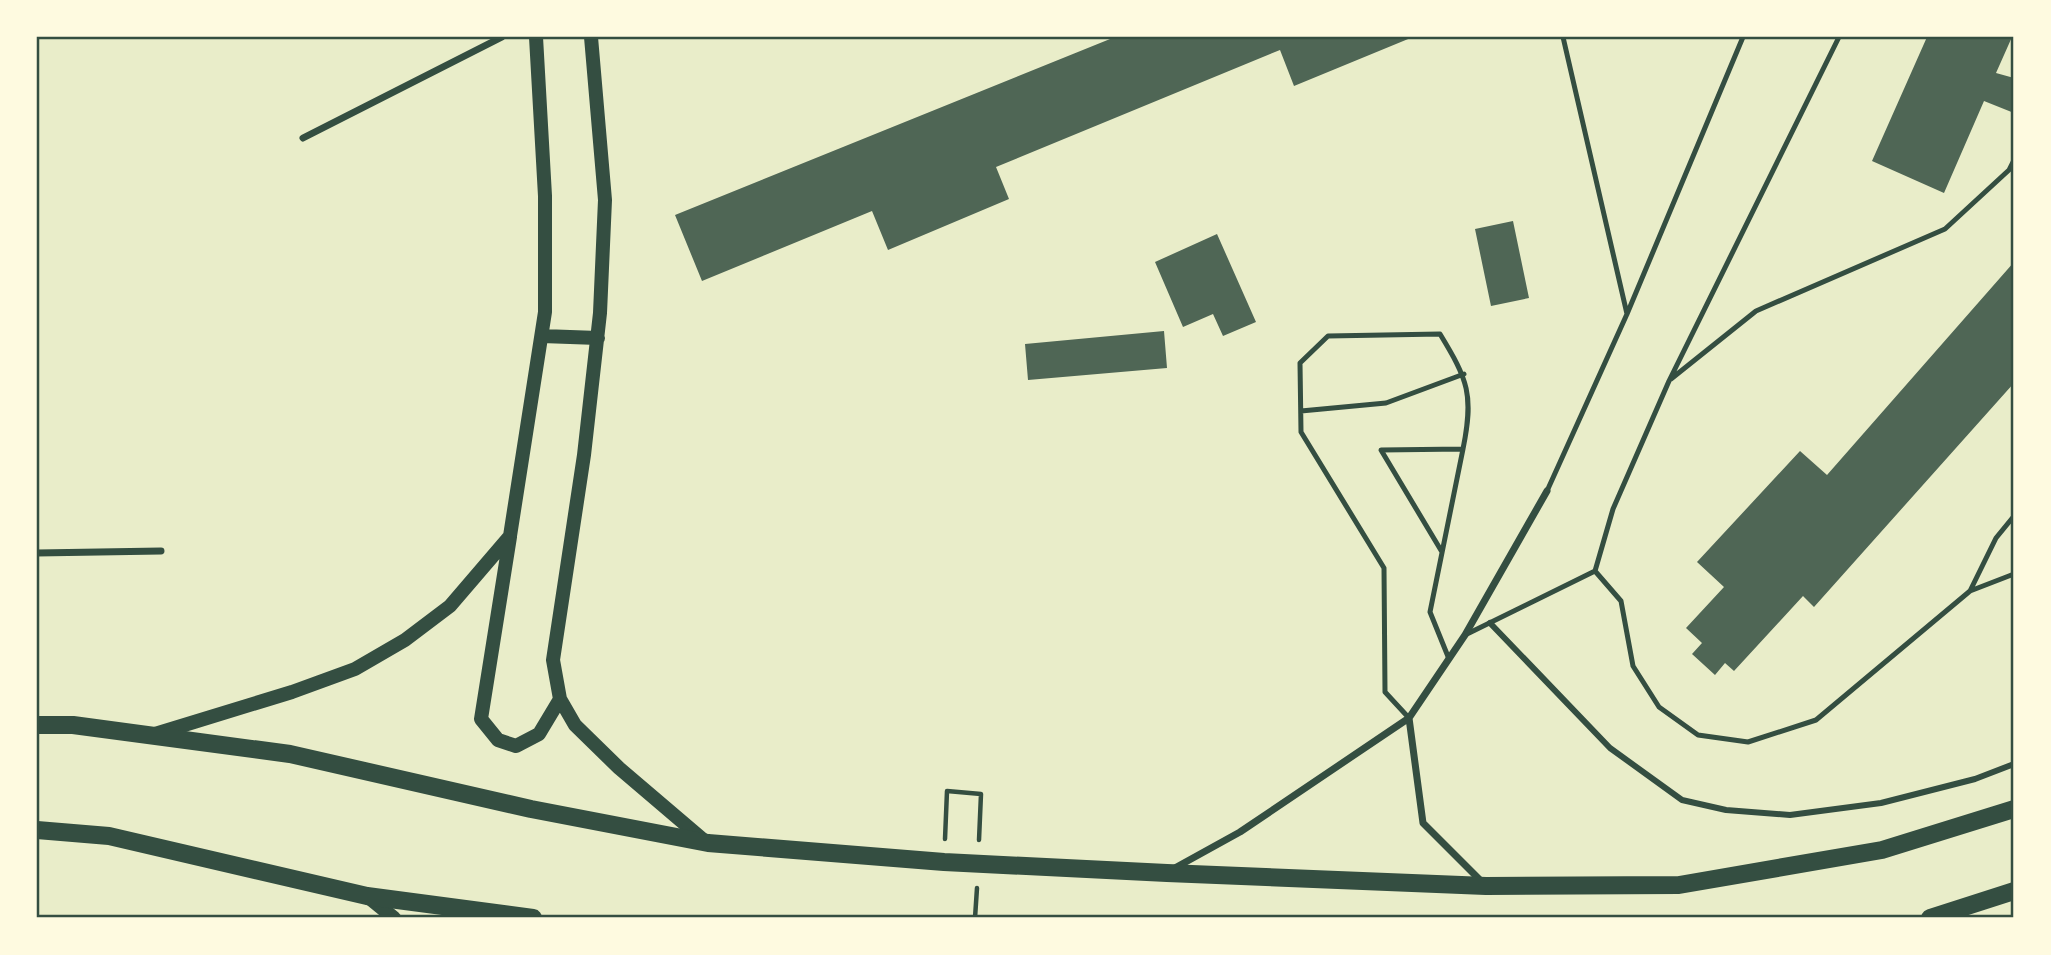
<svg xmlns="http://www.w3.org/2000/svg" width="2051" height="955" font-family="'IBM Plex Serif',serif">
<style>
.building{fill:#4f6655}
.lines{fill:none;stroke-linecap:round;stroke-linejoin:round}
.path{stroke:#344e41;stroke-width:4.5}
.service{stroke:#344e41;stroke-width:5}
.pedestrian{stroke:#344e41;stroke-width:6}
.minor{stroke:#344e41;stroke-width:7}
.secondary{stroke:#344e41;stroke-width:14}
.primary{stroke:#344e41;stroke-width:18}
.neatline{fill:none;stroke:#344e41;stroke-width:2.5}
</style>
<rect width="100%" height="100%" fill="#e9edc9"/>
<path class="building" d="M1115,37H1413L1294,86L1280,50L996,167L1009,199L888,250L872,211L702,281L675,215Z
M1927,37H2012L1996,73L2014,78V113L1984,101L1944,193L1872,161Z
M1513,221L1529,298L1491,306L1475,229Z
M1217,234L1256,322L1223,336L1213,314L1183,327L1155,262Z
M2014,262V383L1814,607L1803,596L1734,671L1725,663L1715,675L1692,654L1702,643L1686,628L1724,587L1697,562L1800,451L1827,475Z
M1164,331L1167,368L1028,380L1025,344Z"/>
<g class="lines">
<path class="path" d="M945,839L947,791L981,794L979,840
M975,918L977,888"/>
<path class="service" d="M1563,37L1627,314
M1671,379L1756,311L1945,229L2009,170L2014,160
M1301,411L1386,403L1464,374
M1547,491L1627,314L1743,37
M1595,571L1613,509L1669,381L1839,37
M1970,591L1996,538L2014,516
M1465,635L1595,571L1621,601L1633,666L1659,707L1698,735L1748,742L1816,720L1970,591L2014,574
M1449,659L1430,612L1463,449
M1409,718L1385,692L1384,568L1301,432L1300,363L1328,336L1440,334C1468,380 1474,395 1463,449L1381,450L1442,552"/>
<path class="pedestrian" d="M1490,623L1610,748L1682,800L1726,810L1790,815L1881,803L1975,779L2014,764"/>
<path class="minor" d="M303,138L502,37
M37,553L161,551
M1409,718L1423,823L1483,883
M1173,869L1240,832L1409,718L1465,635L1547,491"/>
<path class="secondary" d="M591,37L605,200L600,313L584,455L553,660L560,699L575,725L619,768L707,843
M542,336L598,338
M510,537L481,719L498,740L516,746L539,734L560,699
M155,734L292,692L355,669L405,640L450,606L510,536L545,312V196L536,37
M367,896L394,918"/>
<path class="primary" d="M37,725H73L290,754L531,809L708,843L944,862L1167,873L1486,886L1679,885L1882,850L2014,809
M37,830L109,836L367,896L533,918
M1930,918L2014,891"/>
</g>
<rect width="2051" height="955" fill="none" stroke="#fefae0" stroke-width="77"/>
<rect x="38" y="38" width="1974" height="878" class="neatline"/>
</svg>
